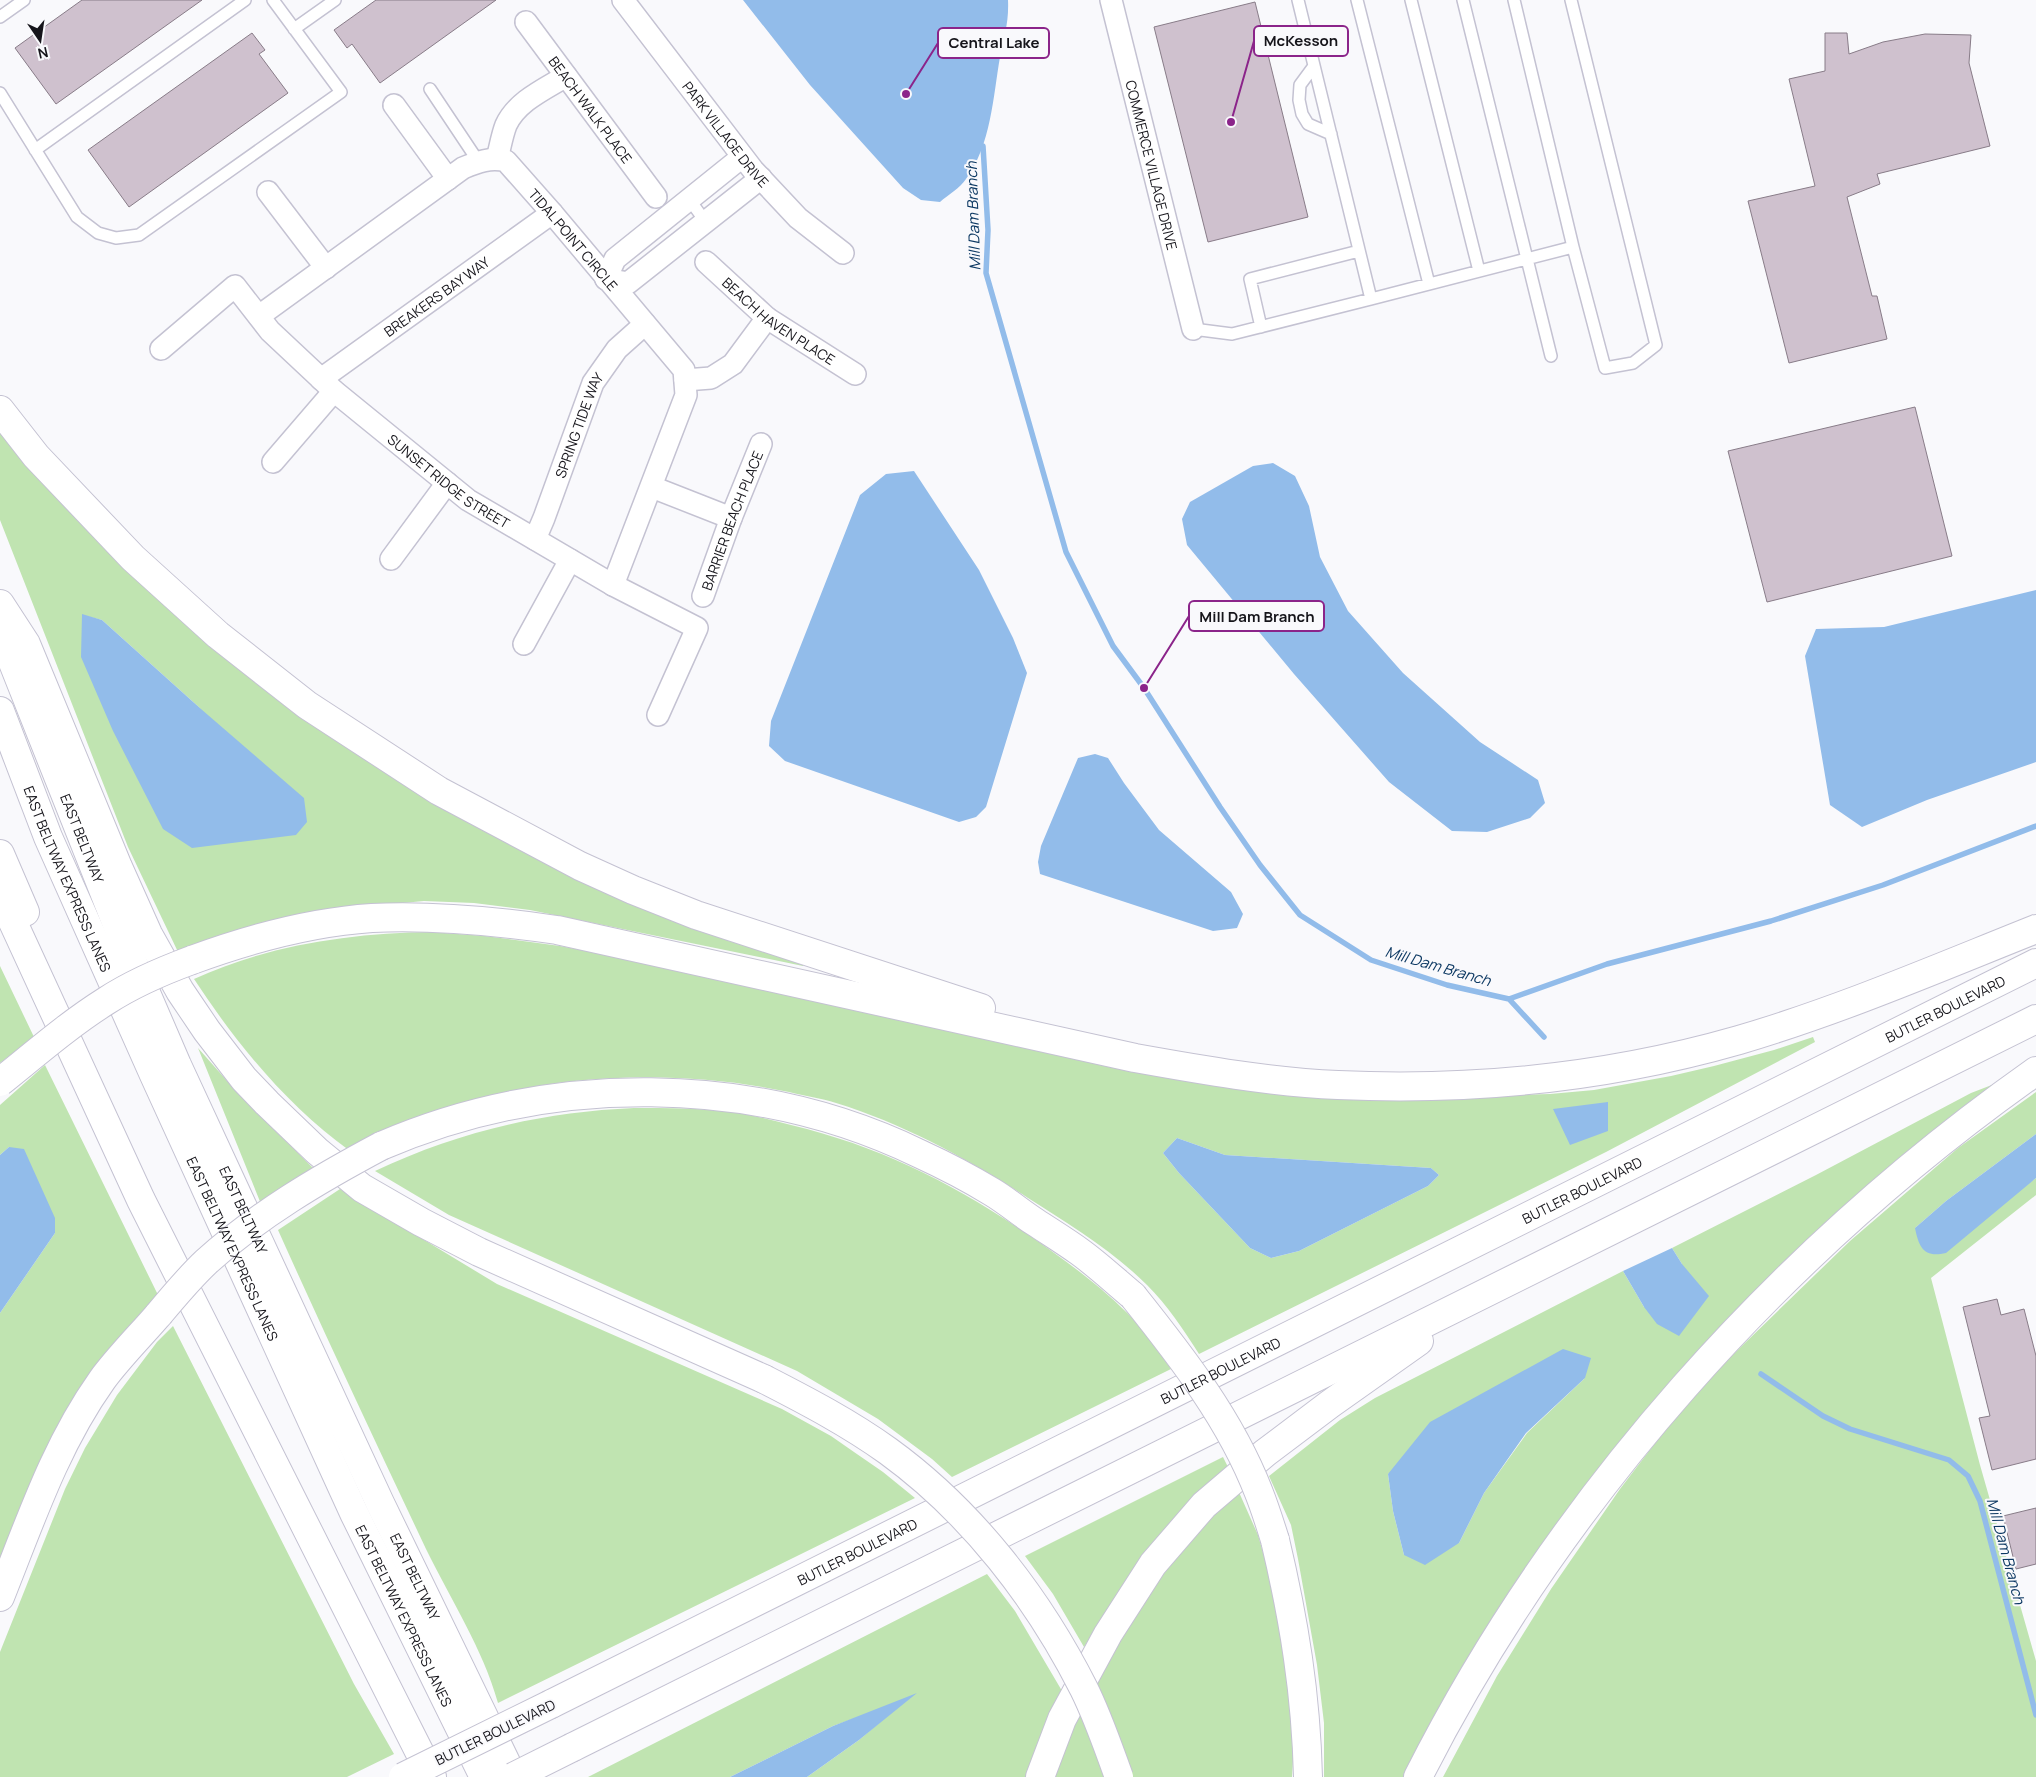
<svg xmlns="http://www.w3.org/2000/svg" width="2036" height="1777" font-family="Manrope,sans-serif">
<style>
.green{fill:#c0e4b1;fill-rule:evenodd}
.water{fill:#92bcea}
.lines{fill:none;stroke-linecap:round;stroke-linejoin:round}
.stream{stroke:#92bcea;stroke-width:5.5}
.building{fill:#cfc1ce;stroke:#887c88}
.lane-casing{stroke:#c4c2d2;stroke-width:14}
.street-casing{stroke:#c4c2d2;stroke-width:24}
.highway-casing{stroke:#c4c2d2;stroke-width:30}
.lane{stroke:#fff;stroke-width:11}
.street{stroke:#fff;stroke-width:21}
.highway{stroke:#fff;stroke-width:28}
.highway-bridge-casing{stroke:#c4c2d2;stroke-width:30;stroke-linecap:butt}
.highway-bridge{stroke:#fff;stroke-width:28}
.labels{text-anchor:middle;dominant-baseline:central;stroke-width:4;stroke-linejoin:round;paint-order:stroke}
.street-label{font-size:14px;fill:#16151b;stroke:#f9f9fc}
.water-label{font-size:15px;font-style:italic;fill:#0d3963;stroke:#f9f9fc}
.leader{fill:none;stroke:#8b248a;stroke-width:2}
.callout-dot{fill:#8b248a;stroke:#f9f9fc;stroke-width:2}
.callout{fill:#f9f9fc;stroke:#8b248a;stroke-width:2}
.callout-label{font-size:15px;text-anchor:middle;font-weight:bold;fill:#16151b}
</style>
<rect width="100%" height="100%" fill="#f9f9fc"/>
<path class="green" d="M0,422L36,466L425,790L806,960L803,966L530,910L474,903L424,901L338,909L178,952L128,847L0,520ZM82,615L102,620L201,709Z
M431,932L485,936L560,946L769,986L1434,1097L1550,1094L1594,1090L1671,1076L1714,1066L1774,1050L1813,1037L1815,1042L1606,1152L1199,1354C1184,1330 1167,1305 1147,1285C1113,1251 1069,1224 1028,1198C968,1159 904,1124 836,1103C821,1098 805,1096 789,1092C687,1071 580,1072 478,1099C433,1111 391,1132 350,1151C287,1106 236,1043 194,979C268,945 351,933 431,932ZM1177,1138L1225,1155L1431,1168L1439,1175L1428,1186L1299,1251L1271,1258L1250,1248L1179,1173L1163,1153Z
M0,966L34,1037L0,1063Z
M198,1048L244,1100L314,1169L261,1204Z
M45,1065L159,1297L0,1581V1313L55,1233L9,1147L0,1155V1105Z
M2015,1076L1703,1351L1412,1777H1324V1723L1317,1665L1298,1559L1291,1525L1269,1476L1340,1420L1375,1398L1623,1271L1644,1307L1682,1264L1672,1248L1816,1175L1971,1093ZM1585,1378L1527,1433L1484,1493L1459,1543L1404,1555L1393,1511L1388,1474Z
M2036,1092V1134L1946,1201L1915,1228L2025,1186L2036,1178V1195L1931,1278L1980,1465L2036,1661V1777H1443L1497,1676L1551,1589L1620,1489L1669,1425L1717,1370L1850,1241L1958,1148Z
M634,1108C666,1108 699,1108 732,1112C752,1115 771,1120 791,1125C882,1147 952,1183 1029,1235C1066,1261 1104,1288 1135,1321C1148,1336 1160,1353 1171,1369L952,1477L932,1459L878,1419L797,1371L449,1215L375,1171C457,1132 542,1112 634,1108Z
M340,1189L497,1284L782,1409L831,1436L854,1452L883,1472L915,1498L498,1703C483,1649 451,1600 426,1549C376,1443 326,1337 278,1230Z
M173,1326L354,1684L394,1754L347,1777H0V1652L65,1489L85,1448L117,1395L157,1342Z
M1223,1457L1230,1471L1102,1619L1084,1647L1053,1594L1025,1556Z
M1238,1490L1258,1535L1270,1577L1287,1668L1294,1745L1292,1777H1054L1073,1727L1129,1616L1208,1518Z
M987,1574L1015,1611L1065,1696L1033,1777H807L859,1740L885,1718L869,1713L833,1726L730,1777H588Z"/>
<path class="water" d="M743,0H1008C1009,24 1004,35 1000,57C993,97 991,145 966,179C960,188 948,195 940,202L921,200L903,188L810,85Z
M1273,463L1295,476L1309,506L1320,557L1348,611L1403,673L1480,742L1538,780L1545,803L1530,818L1487,832L1452,831L1389,782L1294,674L1187,545L1182,519L1190,502L1253,466Z
M914,471L979,570L1013,638L1027,673L986,807L976,817L959,822L785,761L769,746L771,721L860,495L886,474Z
M2036,590V762L1927,800L1862,827L1830,805L1805,656L1816,629L1884,627Z
M82,614L102,620L201,709L304,798L307,822L296,835L192,848L163,829L113,731L81,657Z
M1095,754L1108,758L1124,783L1159,830L1231,892L1243,914L1237,928L1213,931L1040,874L1038,862L1041,846L1078,758Z
M1608,1102V1131L1570,1145L1553,1109Z
M2036,1134V1178L1946,1253C1924,1258 1919,1248 1915,1228L1946,1201Z
M1177,1138L1225,1155L1431,1168L1439,1175L1428,1186L1299,1251L1271,1258L1250,1248L1179,1173L1163,1153Z
M9,1147L24,1149L55,1218V1233L0,1313V1155Z
M1672,1248L1682,1264L1709,1296L1679,1336L1657,1324L1644,1307L1623,1271Z
M1563,1349L1591,1358L1585,1378L1526,1433L1484,1493L1459,1543L1425,1565L1404,1555L1393,1511L1388,1474L1430,1422Z
M917,1693L859,1740L807,1777H730L833,1726Z"/>
<g class="lines">
<path class="stream" d="M983,146L988,230L986,273L1066,552L1113,646L1144,688L1220,807L1260,865L1300,915L1371,960L1447,985L1509,999L1544,1037
M1509,999L1607,964L1771,921L1883,885L2036,826
M1761,1374L1823,1416L1850,1429L1949,1460L1968,1476L1980,1501L2036,1715"/>
</g>
<path class="building" d="M82,0H202L56,104L15,48Z
M376,0H496L380,83L352,44L347,48L334,30Z
M1255,2L1308,217L1208,242L1154,27Z
M252,33L265,50L259,54L288,93L129,207L88,150Z
M1825,33H1847L1849,54L1883,42L1925,34L1971,35L1969,63L1990,146L1877,174L1880,184L1847,197L1872,296H1877L1887,339L1789,363L1748,201L1815,186L1789,79L1825,71Z
M1915,407L1952,556L1767,602L1728,451Z
M1997,1299L2001,1315L2024,1309L2036,1356V1459L1992,1470L1979,1418L1990,1416L1963,1307Z
M2036,1508V1564L2016,1569L2003,1516Z"/>
<g class="lines">
<defs>
<path id="lane" d="M1357,0L1429,284
M1411,0L1479,271
M1463,0L1551,356
M1571,0L1656,345L1633,363L1605,368L1573,247
M0,17L24,0
M294,29L335,0
M1314,66L1300,85L1299,100L1302,114L1308,124L1331,134
M430,89L478,161
M0,93L77,217L98,233L116,238L139,235L341,92L273,0
M35,150L245,0
M689,199L705,221
M1371,299L1573,247L1514,0
M1261,327L1250,279L1359,251
M1193,329L1232,334L1371,299L1298,0"/>
<g id="street">
<path id="s1" d="M623,0L753,170L798,218L843,253"/>
<path id="s2" d="M1111,0L1193,329"/>
<path id="s3" d="M526,22L656,197"/>
<path d="M394,105L448,179"/>
<path d="M497,159C500,148 502,135 506,125C517,101 545,89 566,76"/>
<path d="M268,192L326,268"/>
<path id="s4" d="M706,262L767,318L855,374"/>
<path d="M606,279L628,283L761,178"/>
<path d="M606,279L615,259L742,157"/>
<path id="s5" d="M259,316L463,168C477,162 491,157 506,161L552,213L684,370L686,395L613,585"/>
<path id="s6" d="M161,349L235,286L270,331L334,391L468,500L613,585L697,628L658,715"/>
<path id="s7" d="M321,379L552,213"/>
<path d="M685,380L711,378L733,364L767,318"/>
<path d="M273,462L334,391"/>
<path d="M652,487L731,518"/>
<path id="s8" d="M535,539L544,518L593,383L617,349L645,324"/>
<path d="M391,559L447,483"/>
<path id="s9" d="M703,596L731,518L761,444"/>
<path d="M524,644L570,560"/>
</g>
<g id="highway">
<path d="M0,410L36,456L133,558L218,635L307,705L439,791L580,866L633,890L696,915L981,1008"/>
<path d="M0,604L26,644L118,867L148,934L180,991L207,1031L244,1079L267,1103L317,1151L362,1188L421,1222L479,1252L764,1379"/>
<path id="s10" d="M0,630L124,942L177,1065L380,1503L513,1777"/>
<path id="s11" d="M0,711L48,837L154,1075L354,1513L484,1777"/>
<path d="M0,854L25,912"/>
<path d="M0,894L141,1200L432,1777"/>
<path d="M192,960C249,939 311,922 372,918C434,915 495,921 557,930L1135,1058C1202,1070 1270,1082 1338,1085C1472,1091 1610,1077 1739,1040C1841,1010 1938,968 2036,929"/>
<path d="M381,1146C550,1073 753,1073 920,1154C944,1165 969,1178 992,1192C1007,1201 1021,1213 1035,1222C1050,1232 1065,1241 1080,1252C1098,1265 1115,1281 1133,1296"/>
<path d="M1275,1540C1294,1620 1306,1694 1308,1777"/>
<path d="M0,1597C30,1522 55,1446 102,1380C118,1358 141,1335 159,1314"/>
<path id="s12" d="M551,1704L2036,963"/>
<path d="M573,1747L2036,1019"/>
<path d="M1040,1777L1062,1719L1108,1634L1153,1564L1204,1505L1265,1453L1330,1404L1419,1341"/>
<path d="M1418,1777C1559,1498 1781,1251 2036,1071"/>
</g>
</defs>
<use href="#lane" class="lane-casing"/>
<use href="#street" class="street-casing"/>
<use href="#highway" class="highway-casing"/>
<use href="#lane" class="lane"/>
<use href="#street" class="street"/>
<use href="#highway" class="highway"/>
<defs>
<path id="highway-bridge" d="M0,1082C35,1054 68,1025 106,1001C132,984 162,971 192,960
M1133,1296C1181,1356 1231,1420 1259,1493C1265,1508 1270,1524 1275,1540
M159,1314C174,1296 189,1278 206,1262C258,1215 319,1179 381,1146
M764,1379C807,1401 849,1423 888,1451C972,1512 1038,1598 1084,1689C1098,1717 1108,1747 1119,1777
M403,1777L551,1704
M513,1777L573,1747"/>
</defs>
<use href="#highway-bridge" class="highway-bridge-casing"/>
<use href="#highway-bridge" class="highway-bridge"/>
</g>
<g class="labels">
<g class="street-label">
<text stroke="none"><textPath href="#s3" startOffset="109">BEACH WALK PLACE</textPath></text>
<text stroke="none"><textPath href="#s1" startOffset="169">PARK VILLAGE DRIVE</textPath></text>
<text stroke="none"><textPath href="#s2" startOffset="170">COMMERCE VILLAGE DRIVE</textPath></text>
<text stroke="none"><textPath href="#s5" startOffset="400">TIDAL POINT CIRCLE</textPath></text>
<text stroke="none"><textPath href="#s7" startOffset="142">BREAKERS BAY WAY</textPath></text>
<text stroke="none"><textPath href="#s4" startOffset="94">BEACH HAVEN PLACE</textPath></text>
<text stroke="none"><textPath href="#s8" startOffset="122">SPRING TIDE WAY</textPath></text>
<text stroke="none"><textPath href="#s6" startOffset="388">SUNSET RIDGE STREET</textPath></text>
<text stroke="none"><textPath href="#s9" startOffset="81">BARRIER BEACH PLACE</textPath></text>
<text stroke="none"><textPath href="#s10" startOffset="224">EAST BELTWAY</textPath></text>
<text stroke="none"><textPath href="#s11" startOffset="181">EAST BELTWAY EXPRESS LANES</textPath></text>
<text stroke="none"><textPath href="#s12" startOffset="1558">BUTLER BOULEVARD</textPath></text>
<text stroke="none"><textPath href="#s12" startOffset="1152">BUTLER BOULEVARD</textPath></text>
<text stroke="none"><textPath href="#s10" startOffset="629">EAST BELTWAY</textPath></text>
<text stroke="none"><textPath href="#s11" startOffset="586">EAST BELTWAY EXPRESS LANES</textPath></text>
<text stroke="none"><textPath href="#s12" startOffset="748">BUTLER BOULEVARD</textPath></text>
<text stroke="none"><textPath href="#s12" startOffset="342">BUTLER BOULEVARD</textPath></text>
<text stroke="none"><textPath href="#s10" startOffset="1034">EAST BELTWAY</textPath></text>
<text stroke="none"><textPath href="#s11" startOffset="991">EAST BELTWAY EXPRESS LANES</textPath></text>
<text transform="translate(495 1732) rotate(-26)">BUTLER BOULEVARD</text>
</g>
<g class="water-label">
<text transform="translate(973 216) rotate(-92)">Mill Dam Branch</text>
<text transform="translate(1438 966) rotate(16)">Mill Dam Branch</text>
<text transform="translate(2006 1551) rotate(75)">Mill Dam Branch</text>
</g>
</g>
<path class="leader" d="M1231 122L1254 41M906 94L938 43M1144 688L1189 616"/>
<g class="callout-dot">
<circle cx="1231" cy="122" r="5"/>
<circle cx="906" cy="94" r="5"/>
<circle cx="1144" cy="688" r="5"/>
</g>
<g class="callout">
<rect x="1254" y="26" width="94" height="30" rx="5"/>
<rect x="938" y="28" width="111" height="30" rx="5"/>
<rect x="1189" y="601" width="135" height="30" rx="5"/>
</g>
<g class="callout-label">
<text x="1301" y="46">McKesson</text>
<text x="994" y="48">Central Lake</text>
<text x="1257" y="622">Mill Dam Branch</text>
</g>
<g transform="translate(40 40) rotate(167)" stroke="#f9f9fc" stroke-width="4" paint-order="stroke">
<path d="M0-4L9 19L0 12L-9 19Z" fill="#16151b"/>
<text y="-8" font-size="14" font-weight="bold" text-anchor="middle" fill="#16151b">N</text>
</g>
</svg>
